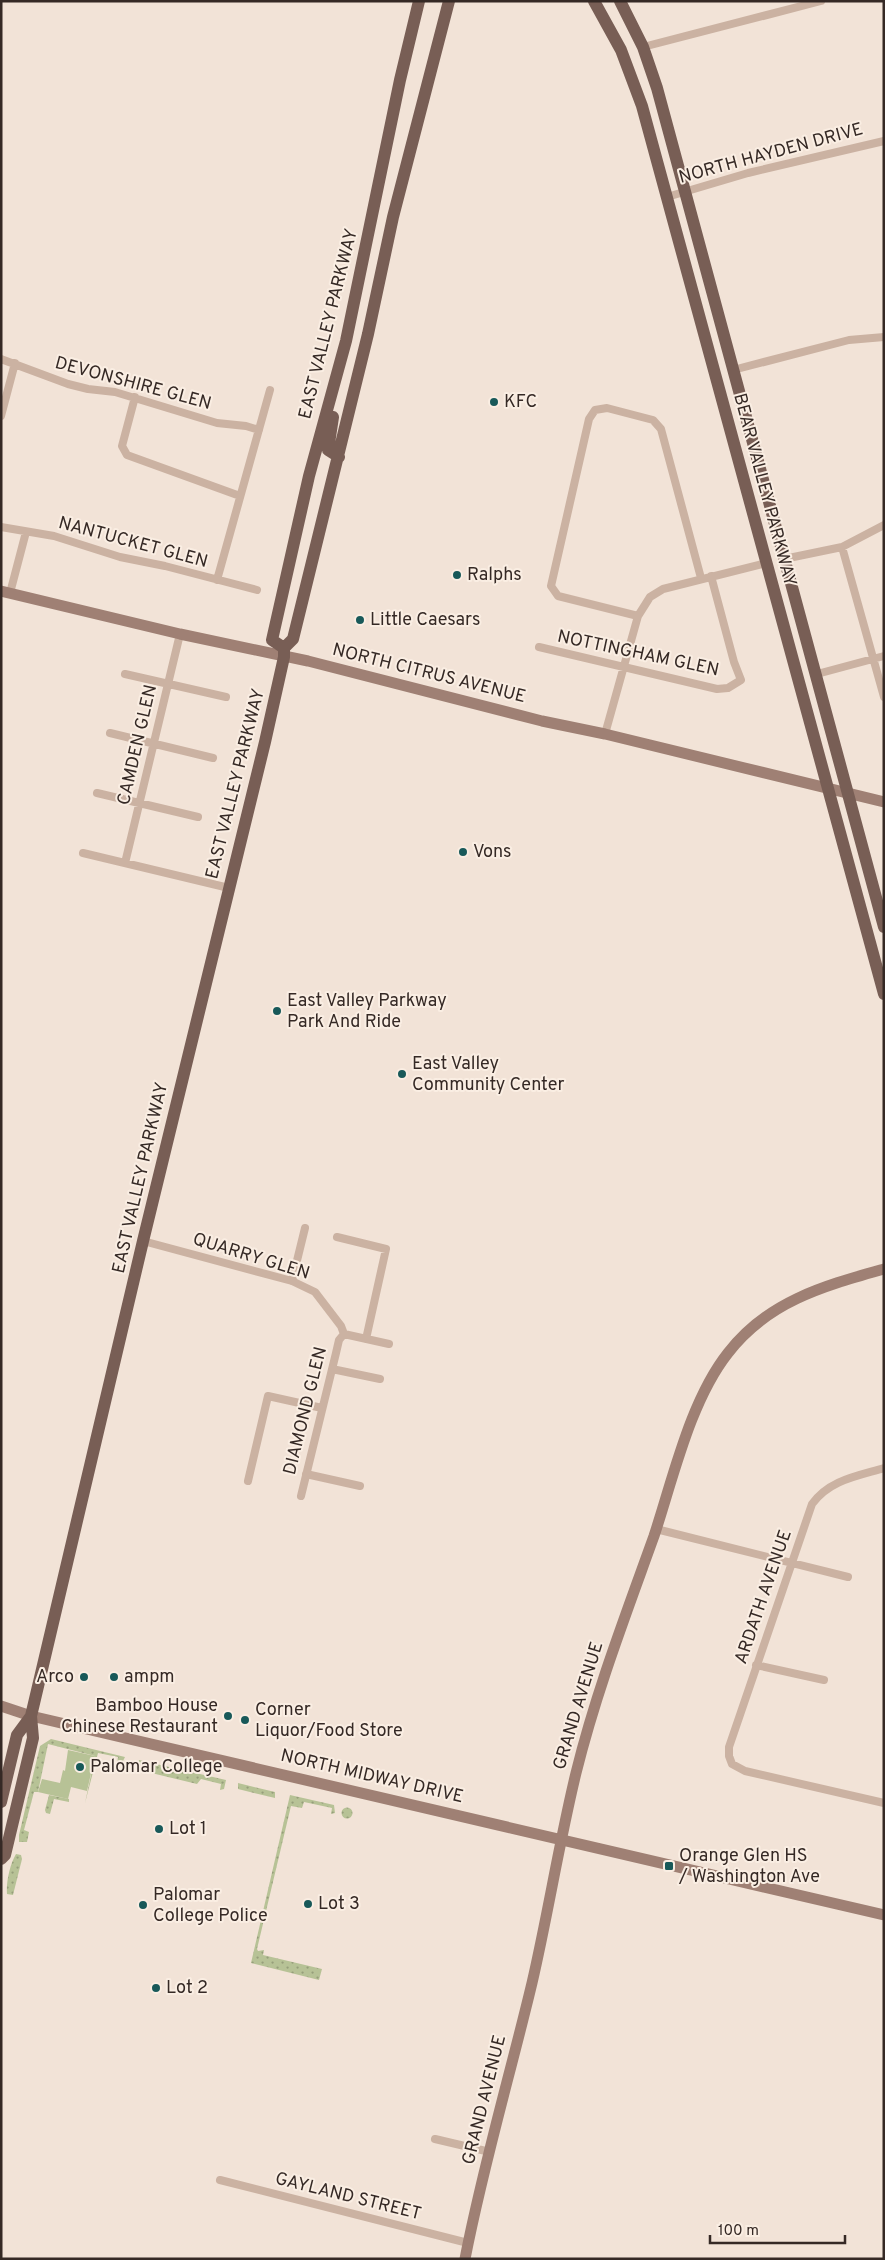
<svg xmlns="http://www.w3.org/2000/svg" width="885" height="2260" font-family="Overpass,sans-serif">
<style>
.grass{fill:url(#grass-dots)}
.park{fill:#b7c296}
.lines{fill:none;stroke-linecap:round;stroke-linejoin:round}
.street{stroke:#cbb2a2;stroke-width:8}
.secondary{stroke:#9f8074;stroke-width:11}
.primary{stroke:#785e55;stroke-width:12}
.poi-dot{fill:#185959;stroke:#faeee3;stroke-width:2}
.labels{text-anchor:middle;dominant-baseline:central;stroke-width:4;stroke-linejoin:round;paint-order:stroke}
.street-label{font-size:18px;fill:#352925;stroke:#faeee3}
.poi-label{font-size:18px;fill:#352925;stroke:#faeee3;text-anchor:start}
</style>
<defs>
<pattern id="grass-dots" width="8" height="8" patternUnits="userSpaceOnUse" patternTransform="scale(1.25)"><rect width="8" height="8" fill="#b7c296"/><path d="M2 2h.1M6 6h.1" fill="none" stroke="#969e7a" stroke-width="1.8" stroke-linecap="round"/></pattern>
</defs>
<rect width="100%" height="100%" fill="#f2e3d7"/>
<path class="grass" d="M51,1739L125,1757L121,1765L117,1764L118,1757L98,1753L85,1803L95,1756L48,1744L38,1792H34L24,1830L29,1832L27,1842H19V1835L40,1746Z
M139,1760L226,1780L224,1789L220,1790L221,1784L201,1779L197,1784L139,1770L138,1768Z
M238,1783L275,1792V1798L238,1789Z
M49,1795L69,1799V1802L54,1799L50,1814L46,1813L45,1810Z
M290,1795L334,1805L335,1813L331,1814L332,1808L304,1802L302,1808L291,1806L257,1949L258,1951L264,1950L263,1955L322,1969L319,1980L251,1963Z
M341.5 1813a5.5 5.5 0 1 1 11 0a5.5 5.5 0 1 1-11 0Z
M16,1854L21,1855L22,1859L13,1895L7,1894C6,1882 10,1864 16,1854Z"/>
<path class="park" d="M68,1750L95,1756L87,1791L71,1787L68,1799L38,1792L42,1779L60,1783L63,1770L65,1771Z"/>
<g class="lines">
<path class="street" d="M643,47L821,1
M667,197L748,173L884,141
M1,359L68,384L88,389L115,392L217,423L246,426L259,430
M733,370L849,340L884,337
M135,397L122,446L127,455L240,496
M1,416L15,363
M1,527L54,536L120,557L165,566L257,590
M842,547L884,697
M784,559L842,547L884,525
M217,580L270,390
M10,593L26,532
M638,616L558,596L551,586L589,419L595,410L607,408L653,420L661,429L701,578
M539,647L717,689L728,688L741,680L734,662L711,576
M125,674L226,697
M817,674L884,656
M110,733L213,758
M605,734L638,616L650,597L663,589L766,563
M97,793L198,817
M83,853L229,888
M125,863L180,634
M337,1237L386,1249L366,1339
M143,1241L292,1281L315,1292L341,1326L344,1334
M292,1281L305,1228
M344,1334L389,1344
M332,1369L380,1379
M884,1468C857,1476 829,1480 812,1504L729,1747V1756L732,1764L745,1771L884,1803
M306,1474L360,1486
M248,1481L268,1396L322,1408
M301,1496L336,1353L339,1340L344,1334
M656,1529L848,1577
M756,1665L824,1680
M435,2139L490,2152
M220,2180L468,2243"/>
<path class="secondary" d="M1,591L180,634L308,661L542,721L605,734L884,802
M1,1706L31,1716L884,1915
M465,2259C483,2166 510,2075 532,1983C548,1914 559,1843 576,1773C596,1692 626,1614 654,1536C673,1479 690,1401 728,1353C768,1301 824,1286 884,1269"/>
<path class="primary" d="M594,1L621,50L642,106L884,994
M620,1L643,47L657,88L884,927
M333,417L328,450L339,457
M284,648L272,640L309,476L346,341L400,80L419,1
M1,1802L17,1735L31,1716
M1,1859L5,1855L33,1738L31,1716L143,1241L265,742L284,657V648L293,639L368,334L393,217L449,1"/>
</g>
<g class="poi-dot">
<circle cx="494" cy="402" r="5"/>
<circle cx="457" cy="575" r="5"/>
<circle cx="360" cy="620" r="5"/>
<circle cx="463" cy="852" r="5"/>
<circle cx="277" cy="1011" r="5"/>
<circle cx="402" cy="1074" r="5"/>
<circle cx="84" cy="1677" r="5"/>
<circle cx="114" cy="1677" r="5"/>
<circle cx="228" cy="1716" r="5"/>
<circle cx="245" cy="1720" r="5"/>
<circle cx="80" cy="1767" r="5"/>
<circle cx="159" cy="1829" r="5"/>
<rect x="664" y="1861" width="10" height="10" rx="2.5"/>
<circle cx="308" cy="1904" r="5"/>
<circle cx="143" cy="1905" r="5"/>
<circle cx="156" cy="1988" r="5"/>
</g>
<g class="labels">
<g class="street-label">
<text transform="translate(771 154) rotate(-15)">NORTH HAYDEN DRIVE</text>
<text transform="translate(329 324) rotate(-76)">EAST VALLEY PARKWAY</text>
<text transform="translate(133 384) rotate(15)">DEVONSHIRE GLEN</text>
<text transform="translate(764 490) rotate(75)">BEAR VALLEY PARKWAY</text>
<text transform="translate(133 543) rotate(15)">NANTUCKET GLEN</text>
<text transform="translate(638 654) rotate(12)">NOTTINGHAM GLEN</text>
<text transform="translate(429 674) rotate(14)">NORTH CITRUS AVENUE</text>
<text transform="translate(138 745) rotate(-77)">CAMDEN GLEN</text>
<text transform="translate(236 784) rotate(-76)">EAST VALLEY PARKWAY</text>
<text transform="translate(141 1178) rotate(-77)">EAST VALLEY PARKWAY</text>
<text transform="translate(251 1257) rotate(17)">QUARRY GLEN</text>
<text transform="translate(306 1411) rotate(-76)">DIAMOND GLEN</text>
<text transform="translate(764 1597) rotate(-71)">ARDATH AVENUE</text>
<text transform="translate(579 1706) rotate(-73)">GRAND AVENUE</text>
<text transform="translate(372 1777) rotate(13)">NORTH MIDWAY DRIVE</text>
<text transform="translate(485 2100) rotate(-76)">GRAND AVENUE</text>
<text transform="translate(348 2197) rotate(14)">GAYLAND STREET</text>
</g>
<g class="poi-label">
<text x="504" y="402">KFC</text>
<text x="467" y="575">Ralphs</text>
<text x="370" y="620">Little Caesars</text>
<text x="473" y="852">Vons</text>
<text x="287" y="1001">East Valley Parkway<tspan x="287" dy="21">Park And Ride</tspan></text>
<text x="412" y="1064">East Valley<tspan x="412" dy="21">Community Center</tspan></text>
<text x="74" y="1677" text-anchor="end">Arco</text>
<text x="124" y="1677">ampm</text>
<text x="218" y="1706" text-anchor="end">Bamboo House<tspan x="218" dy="21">Chinese Restaurant</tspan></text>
<text x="255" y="1710">Corner<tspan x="255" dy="21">Liquor/Food Store</tspan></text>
<text x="90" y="1767">Palomar College</text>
<text x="169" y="1829">Lot 1</text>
<text x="679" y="1856">Orange Glen HS<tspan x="679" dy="21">/ Washington Ave</tspan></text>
<text x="153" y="1895">Palomar<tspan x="153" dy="21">College Police</tspan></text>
<text x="318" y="1904">Lot 3</text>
<text x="166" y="1988">Lot 2</text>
</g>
</g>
<rect width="885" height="2260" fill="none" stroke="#352925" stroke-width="5"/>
<path d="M710 2235v8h135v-8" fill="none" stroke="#352925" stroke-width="2.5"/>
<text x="718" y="2235" font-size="15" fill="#352925" stroke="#faeee3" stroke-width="4" paint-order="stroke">100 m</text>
</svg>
